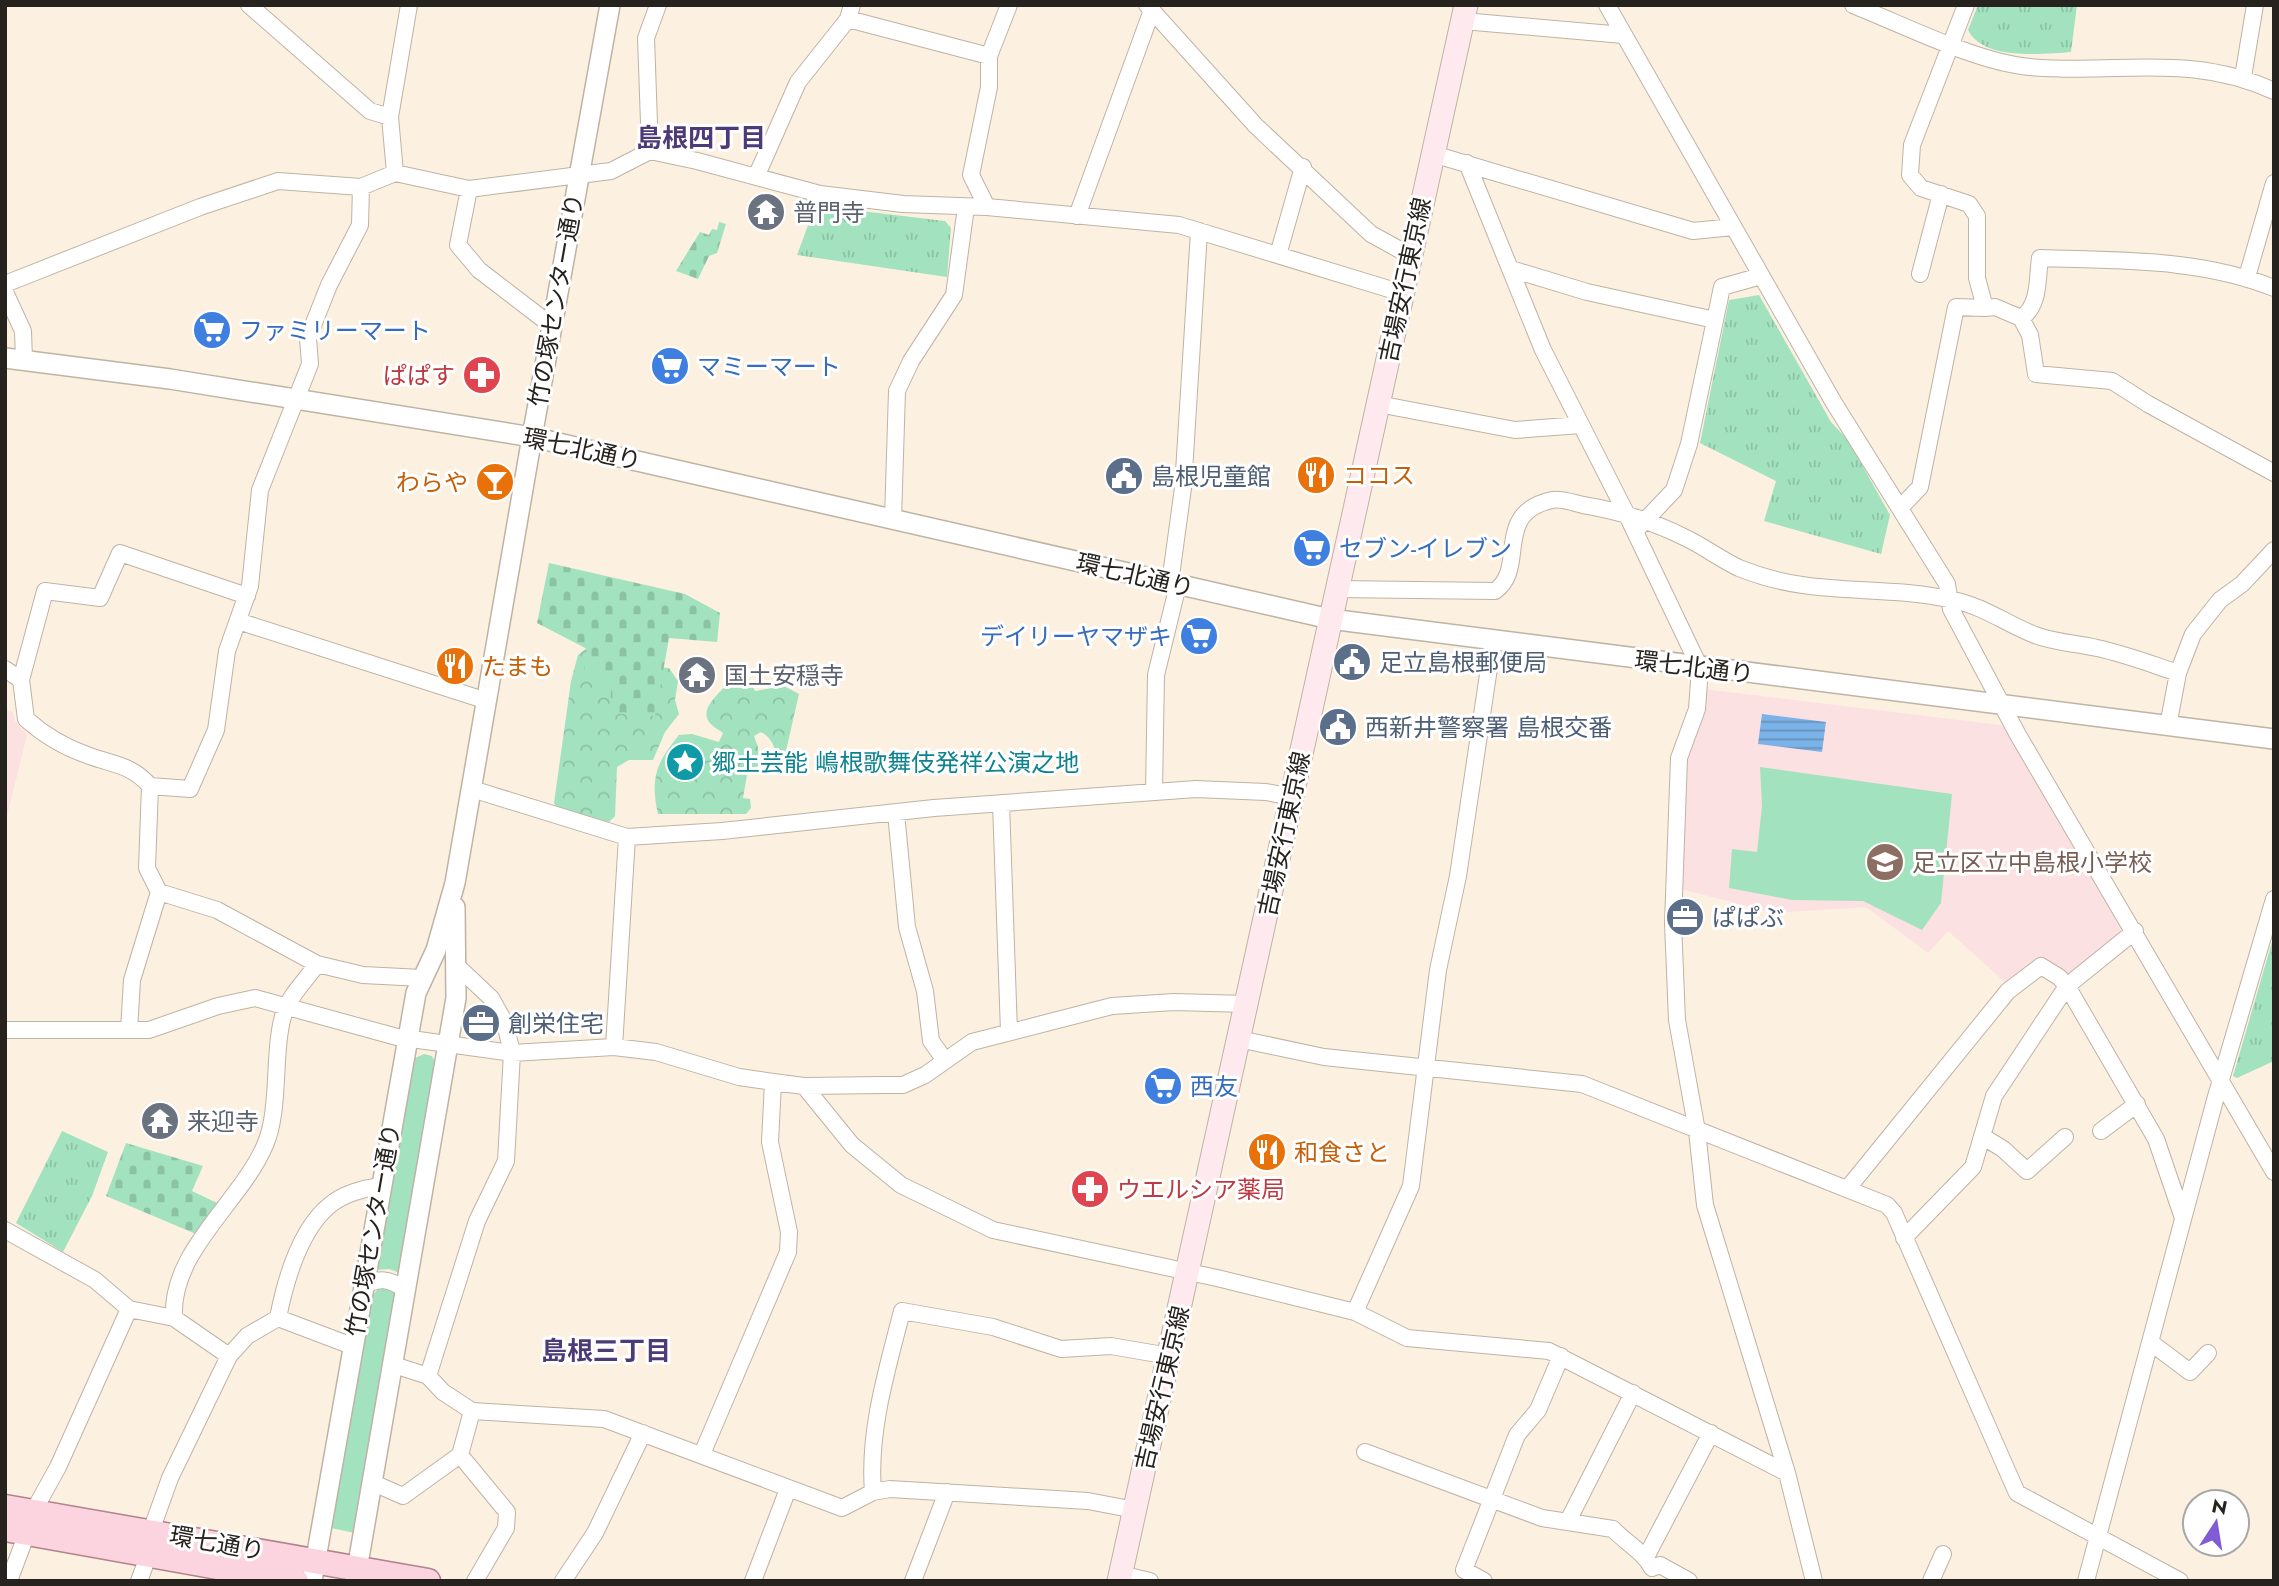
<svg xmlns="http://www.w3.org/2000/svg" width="2279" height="1586" font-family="Jost,'Noto Sans JP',sans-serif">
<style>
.education{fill:#fce1e2}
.grass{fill:#a3e2bf}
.forest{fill:url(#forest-crowns)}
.cemetery{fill:url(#cemetery-stones)}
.park{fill:url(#park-tufts)}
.water{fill:url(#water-rules)}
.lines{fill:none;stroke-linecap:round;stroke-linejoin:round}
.minor-casing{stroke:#beb3a4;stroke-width:18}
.tertiary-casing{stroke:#beb3a4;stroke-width:22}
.secondary-casing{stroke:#beb3a4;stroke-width:25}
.primary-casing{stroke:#b0838d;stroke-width:27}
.minor{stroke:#fff;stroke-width:16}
.tertiary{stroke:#fff;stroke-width:19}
.secondary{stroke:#fee9ef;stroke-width:23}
.primary{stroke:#fcd4df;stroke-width:24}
.labels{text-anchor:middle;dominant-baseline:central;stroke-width:6;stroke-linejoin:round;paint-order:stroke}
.worship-label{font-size:24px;fill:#5b616d;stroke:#fff;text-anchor:start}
.street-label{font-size:24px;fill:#26221d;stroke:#fff}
.shop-label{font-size:24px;fill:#366cbe;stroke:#fff;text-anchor:start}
.health-label{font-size:24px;fill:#be3a42;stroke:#fff;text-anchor:end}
.food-label{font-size:24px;fill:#c56008;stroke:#fff;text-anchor:start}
.service-label{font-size:24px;fill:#4e5e75;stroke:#fff;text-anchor:start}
.culture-label{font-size:24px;fill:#0d838f;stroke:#fff;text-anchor:start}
.education-label{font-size:24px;fill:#785e54;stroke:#fff;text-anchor:start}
.neighbourhood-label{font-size:26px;font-weight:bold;fill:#4c3b78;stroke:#fff}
</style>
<defs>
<pattern id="forest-crowns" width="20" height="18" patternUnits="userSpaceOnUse" patternTransform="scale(1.75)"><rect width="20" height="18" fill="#a3e2bf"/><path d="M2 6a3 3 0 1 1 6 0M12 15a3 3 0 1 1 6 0" fill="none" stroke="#8cc2a4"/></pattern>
<pattern id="cemetery-stones" width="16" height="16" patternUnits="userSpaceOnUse" patternTransform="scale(1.75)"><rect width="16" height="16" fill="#a3e2bf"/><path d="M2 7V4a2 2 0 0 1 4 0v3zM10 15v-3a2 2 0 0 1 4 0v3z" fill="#8cc2a4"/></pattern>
<pattern id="park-tufts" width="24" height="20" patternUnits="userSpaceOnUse" patternTransform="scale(1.75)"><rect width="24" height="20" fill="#a3e2bf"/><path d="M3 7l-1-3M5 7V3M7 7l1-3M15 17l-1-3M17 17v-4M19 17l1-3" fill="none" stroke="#8cc2a4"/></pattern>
<pattern id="water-rules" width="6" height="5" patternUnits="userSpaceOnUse" patternTransform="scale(1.75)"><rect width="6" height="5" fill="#7bb3e9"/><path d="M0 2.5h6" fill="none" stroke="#6591bc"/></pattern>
</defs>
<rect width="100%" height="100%" fill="#fcf0e1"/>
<path class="education" d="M1704,689L2008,726L2124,926L2122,933L2070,977L2041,960L2008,985L1948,931L1928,953L1866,907L1773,913L1681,889L1685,758Z
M5,710L13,712L15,721L27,735L5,824Z"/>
<path class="grass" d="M1760,767L1952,794L1941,903L1922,930L1863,901L1792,900L1729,888L1732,849L1757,852L1762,806Z
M424,1054L432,1056L439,1069L400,1273L389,1269L375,1270L413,1059Z
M379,1288H390L400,1297L355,1533L331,1528L370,1298Z"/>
<path class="forest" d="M592,644L656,667L669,668L678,681L675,700L679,714L665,732L653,760H629L617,767L615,816L609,822L557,809L554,803L571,681L578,655Z
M733,677L749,679L755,691L784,686L799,694L782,768H776C776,752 776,741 761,732L754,736L758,747L759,765L747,775L743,798L750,799L751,808L746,814H658C650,778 656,763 679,735L692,734L719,742L723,733C719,730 712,726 709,722C698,706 726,689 733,677Z"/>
<path class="cemetery" d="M719,222L726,224L717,253L709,256L698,279L676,271L700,232L709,235L712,229L717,230Z
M549,563L685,594L720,613L717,642L669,638L655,716L611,713V676L584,670L587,649L537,623Z
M126,1143L203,1166L192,1191L217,1203L196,1234L106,1196Z"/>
<path class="park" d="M1978,5H2077L2071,52C2043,54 1983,61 1968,30Z
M819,206L945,221L951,228L947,277L797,255L813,212Z
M1759,295L1831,422L1848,440L1890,515L1881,554L1764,521L1776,481L1700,443L1729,300Z
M2274,935V1061L2237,1078L2233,1076Z
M62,1131L108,1152L92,1196L63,1252L16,1223Z"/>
<path class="water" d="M1762,714L1826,722L1822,752L1758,744Z"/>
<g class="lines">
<defs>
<path id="minor" d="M249,5L370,111L390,117
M1147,5L1256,126L1371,234L1411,256
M1607,5L1834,403L1947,584L1951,609L2018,735L2274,1172
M1853,5C1904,25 1978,63 2030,67C2118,75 2188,52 2274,91
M1966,5L1912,145L1910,175L1921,188L1969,204L1977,216V278L1985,308L1995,307L2021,318L2030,335L2036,374L2112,381L2148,404L2274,473
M848,19L989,56
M1463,21L1623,35
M2243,77L2255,5
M650,151L646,38L658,5
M1433,154L1693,231L1733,227
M1467,163L1543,350L1626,513L1700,668L1697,709L1679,758L1673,923L1677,1020L1697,1131L1705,1205L1787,1473L1814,1581
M395,173L390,117L409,5
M756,177L798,82L848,19L852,5
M469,189L458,245L479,270L552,326
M987,207L971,175L989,87V56L1009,5
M1077,216L1152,10
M1278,255L1303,167
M1511,269L1587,292L1715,320
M1920,274L1941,194
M2247,277L2274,183
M5,284L200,207L278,181L361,187L395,173L469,189L611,171L650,151L697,161L820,194L903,204L987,207L1179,225L1402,293
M5,292L23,331L24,360
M2021,318C2040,306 2037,279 2040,258C2119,261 2199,258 2274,288
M1378,404L1515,430L1581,425
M1900,508L1920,487L1956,307L1985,308
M893,519L897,391L911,361L954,295L966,207
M1639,527L1674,490L1689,444L1722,287L1761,276
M1170,583L1183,488L1199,231
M1337,589L1495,591C1528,568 1492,513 1552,500C1561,498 1574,503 1583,505C1620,511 1655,522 1688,539C1706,548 1722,560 1739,568C1815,599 1877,583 1953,600C1983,606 2007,624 2035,635C2056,643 2076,643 2097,648C2125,654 2151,664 2178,673
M238,621L487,701
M5,669L21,680
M2168,726L2178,673L2193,634L2220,600L2242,584L2274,550
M150,786C131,764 113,765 87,755C64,747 44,735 26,719L21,680L45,591L100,598L120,553L247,596
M472,789L627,837L722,831L934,808L1196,789L1266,792L1292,797
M1154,792L1156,675L1178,585
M1001,803L1009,1032
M896,813L907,927L925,991L931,1041L944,1059
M159,892L217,910L317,964L363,975L422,978
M5,1030H149L218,1006L255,998L397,1037L512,1053L614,1047L656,1052L739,1077L773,1082L804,1086L884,1085H903L925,1075L972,1042L1112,1006L1174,1002L1247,1004
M129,1030L132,980L159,892L147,868L150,786L190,789L216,730L227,651L250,586L260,490L310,364L308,338L329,285L360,225L361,187
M1239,1039L1324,1057L1582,1084L1887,1205L1894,1213L2017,1493L2180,1581
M614,1047L627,837
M804,1086L852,1145L901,1185L993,1230L1217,1278L1355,1312L1407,1338L1549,1351L1787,1473
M2101,1131L2137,1104
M1982,1136L2003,1149L2027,1171L2065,1137
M1848,1188L2008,991L2041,966L2059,977L2067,986L2156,1139L2183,1218
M5,1230L95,1280L129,1309L174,1318L229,1356
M1904,1238L1973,1167L1994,1096L2067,986L2135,931
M362,1288C378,1276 390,1279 406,1290
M1355,1312L1411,1186L1438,970L1458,876L1493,641
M174,1318C170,1251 241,1202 265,1145C281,1109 272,1051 284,1013C289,996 307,979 317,964
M278,1318C285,1282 300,1229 330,1205C343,1194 364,1188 381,1186
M2150,1342L2190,1372L2208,1353
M394,1365L428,1376L443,1392L472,1411L604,1419L842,1508L873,1492L890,1489L1088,1501L1135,1510
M428,1376L477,1221L506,1161L512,1053L505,1023L491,998L456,965
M472,1411L460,1455L507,1512L506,1528L475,1581
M1365,1452L1542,1518L1613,1529C1626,1543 1643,1551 1652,1568
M702,1454L788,1252L789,1232L770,1142L773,1082
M371,1482L403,1496L460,1455
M873,1492C868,1431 887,1370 902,1311L993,1327L1061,1349L1111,1346L1169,1356
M33,1512L58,1467L129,1309
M1568,1521L1633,1393
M151,1531L170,1478L229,1356L247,1336L278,1318L352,1346
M1646,1557L1711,1433
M1652,1568L1660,1565L1689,1581
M1120,1574L1150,1581
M9,1581L27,1533
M139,1581L149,1554
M563,1581L595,1533L643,1433
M753,1581L788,1489
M913,1581L947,1492
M1484,1581L1464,1570L1517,1435L1538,1410L1561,1356
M1931,1581L1943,1554
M2086,1581L2215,1100L2274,899"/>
<path id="tertiary" d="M5,358L170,379L532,437L1330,619L2274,739
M312,1581L416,993L436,950L455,883L532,437L610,5
M355,1581L456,998L455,907"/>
<path id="secondary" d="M1119,1581L1466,5"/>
<path id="primary" d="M5,1507L428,1581
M5,1529L296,1581"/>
</defs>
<use href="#minor" class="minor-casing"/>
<use href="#tertiary" class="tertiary-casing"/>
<use href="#secondary" class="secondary-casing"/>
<use href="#primary" class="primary-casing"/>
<use href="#minor" class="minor"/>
<use href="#tertiary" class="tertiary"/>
<use href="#secondary" class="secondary"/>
<use href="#primary" class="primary"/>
</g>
<defs>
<symbol id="temple-disc" viewBox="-11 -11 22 22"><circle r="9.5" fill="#6b7280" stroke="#fff"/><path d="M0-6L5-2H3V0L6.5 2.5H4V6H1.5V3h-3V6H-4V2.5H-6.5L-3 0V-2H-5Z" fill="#fff"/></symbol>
<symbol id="supermarket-disc" viewBox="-11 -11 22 22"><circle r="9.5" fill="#3f7fe0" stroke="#fff"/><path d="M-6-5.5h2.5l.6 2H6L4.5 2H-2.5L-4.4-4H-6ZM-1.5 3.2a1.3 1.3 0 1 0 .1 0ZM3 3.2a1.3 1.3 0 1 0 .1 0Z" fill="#fff"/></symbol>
<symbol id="pharmacy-disc" viewBox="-11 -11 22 22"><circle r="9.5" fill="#e0444e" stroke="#fff"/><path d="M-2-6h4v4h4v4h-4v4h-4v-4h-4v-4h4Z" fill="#fff"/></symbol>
<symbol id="restaurant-disc" viewBox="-11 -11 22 22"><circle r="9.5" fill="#e8710a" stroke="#fff"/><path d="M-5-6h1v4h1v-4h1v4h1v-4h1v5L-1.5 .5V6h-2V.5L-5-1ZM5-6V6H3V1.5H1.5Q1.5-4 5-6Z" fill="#fff"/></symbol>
<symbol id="civic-disc" viewBox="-11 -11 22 22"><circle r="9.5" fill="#5c6f8a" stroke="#fff"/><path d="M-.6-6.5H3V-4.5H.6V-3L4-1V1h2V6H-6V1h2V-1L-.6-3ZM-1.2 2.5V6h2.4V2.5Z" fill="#fff"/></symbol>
<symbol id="bar-disc" viewBox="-11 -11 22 22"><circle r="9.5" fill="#e8710a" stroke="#fff"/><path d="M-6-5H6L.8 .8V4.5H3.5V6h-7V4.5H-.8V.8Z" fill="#fff"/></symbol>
<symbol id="sight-disc" viewBox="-11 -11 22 22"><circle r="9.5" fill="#0f9aa8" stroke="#fff"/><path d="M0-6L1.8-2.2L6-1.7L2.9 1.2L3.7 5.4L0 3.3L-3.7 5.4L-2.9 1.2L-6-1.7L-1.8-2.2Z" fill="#fff"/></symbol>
<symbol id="school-disc" viewBox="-11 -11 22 22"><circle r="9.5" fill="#8d6e63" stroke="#fff"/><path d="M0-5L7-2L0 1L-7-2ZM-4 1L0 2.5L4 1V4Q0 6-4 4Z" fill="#fff"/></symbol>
<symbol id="office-disc" viewBox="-11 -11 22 22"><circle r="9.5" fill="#5c6f8a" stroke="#fff"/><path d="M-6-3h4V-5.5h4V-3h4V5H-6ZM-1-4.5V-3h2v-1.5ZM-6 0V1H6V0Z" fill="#fff"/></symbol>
</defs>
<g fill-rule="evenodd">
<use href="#temple-disc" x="744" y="190" width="44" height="44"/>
<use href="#supermarket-disc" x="190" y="308" width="44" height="44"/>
<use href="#supermarket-disc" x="648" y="344" width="44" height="44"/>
<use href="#pharmacy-disc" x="460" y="353" width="44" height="44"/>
<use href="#restaurant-disc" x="1294" y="453" width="44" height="44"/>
<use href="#civic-disc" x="1102" y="454" width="44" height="44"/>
<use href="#bar-disc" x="473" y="460" width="44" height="44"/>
<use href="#supermarket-disc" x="1290" y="526" width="44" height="44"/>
<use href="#supermarket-disc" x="1177" y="614" width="44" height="44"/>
<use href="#civic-disc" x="1330" y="640" width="44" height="44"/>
<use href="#restaurant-disc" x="433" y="644" width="44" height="44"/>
<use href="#temple-disc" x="675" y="653" width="44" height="44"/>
<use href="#civic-disc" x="1316" y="705" width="44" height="44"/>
<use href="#sight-disc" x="663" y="740" width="44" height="44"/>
<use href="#school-disc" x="1863" y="840" width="44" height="44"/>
<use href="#office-disc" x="1663" y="895" width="44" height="44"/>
<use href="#office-disc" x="459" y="1001" width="44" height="44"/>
<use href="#supermarket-disc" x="1141" y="1064" width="44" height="44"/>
<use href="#temple-disc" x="138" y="1099" width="44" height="44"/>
<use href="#restaurant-disc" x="1245" y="1130" width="44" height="44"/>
<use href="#pharmacy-disc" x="1068" y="1167" width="44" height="44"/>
</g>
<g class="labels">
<g class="worship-label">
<text x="793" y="212">普門寺</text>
<text x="724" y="675">国土安穏寺</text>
<text x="187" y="1121">来迎寺</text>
</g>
<g class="street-label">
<text transform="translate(1405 280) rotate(-78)">吉場安行東京線</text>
<text transform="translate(556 300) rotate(-80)">竹の塚センター通り</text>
<text transform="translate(582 449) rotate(12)">環七北通り</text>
<text transform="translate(1135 575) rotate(13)">環七北通り</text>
<text transform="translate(1694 667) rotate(7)">環七北通り</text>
<text transform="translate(1284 834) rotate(-78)">吉場安行東京線</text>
<text transform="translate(373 1230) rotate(-80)">竹の塚センター通り</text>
<text transform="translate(1162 1388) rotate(-77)">吉場安行東京線</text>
<text transform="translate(217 1543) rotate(10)">環七通り</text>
</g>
<g class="shop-label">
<text x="239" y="330">ファミリーマート</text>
<text x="697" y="366">マミーマート</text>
<text x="1339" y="548">セブン-イレブン</text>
<text x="1172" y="636" text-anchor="end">デイリーヤマザキ</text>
<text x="1190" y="1086">西友</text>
</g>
<g class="health-label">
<text x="455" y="375">ぱぱす</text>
<text x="1117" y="1189" text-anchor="start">ウエルシア薬局</text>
</g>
<g class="food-label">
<text x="1343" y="475">ココス</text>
<text x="468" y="482" text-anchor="end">わらや</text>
<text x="482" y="666">たまも</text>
<text x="1294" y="1152">和食さと</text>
</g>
<g class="service-label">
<text x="1151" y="476">島根児童館</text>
<text x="1379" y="662">足立島根郵便局</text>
<text x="1365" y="727">西新井警察署 島根交番</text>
<text x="1712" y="917">ぱぱぶ</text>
<text x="508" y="1023">創栄住宅</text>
</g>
<g class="culture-label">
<text x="712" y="762">郷土芸能 嶋根歌舞伎発祥公演之地</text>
</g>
<g class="education-label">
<text x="1912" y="862">足立区立中島根小学校</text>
</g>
<g class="neighbourhood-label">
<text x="701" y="138">島根四丁目</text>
<text x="606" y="1351">島根三丁目</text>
</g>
</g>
<rect width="2279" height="1586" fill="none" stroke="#26221d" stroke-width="14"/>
<g transform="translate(2216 1523) rotate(12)"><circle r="33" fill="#ffffff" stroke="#a8a7a5" stroke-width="2"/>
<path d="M0-5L12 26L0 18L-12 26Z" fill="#815bd6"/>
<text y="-10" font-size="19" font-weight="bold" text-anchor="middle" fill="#26221d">N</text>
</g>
</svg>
